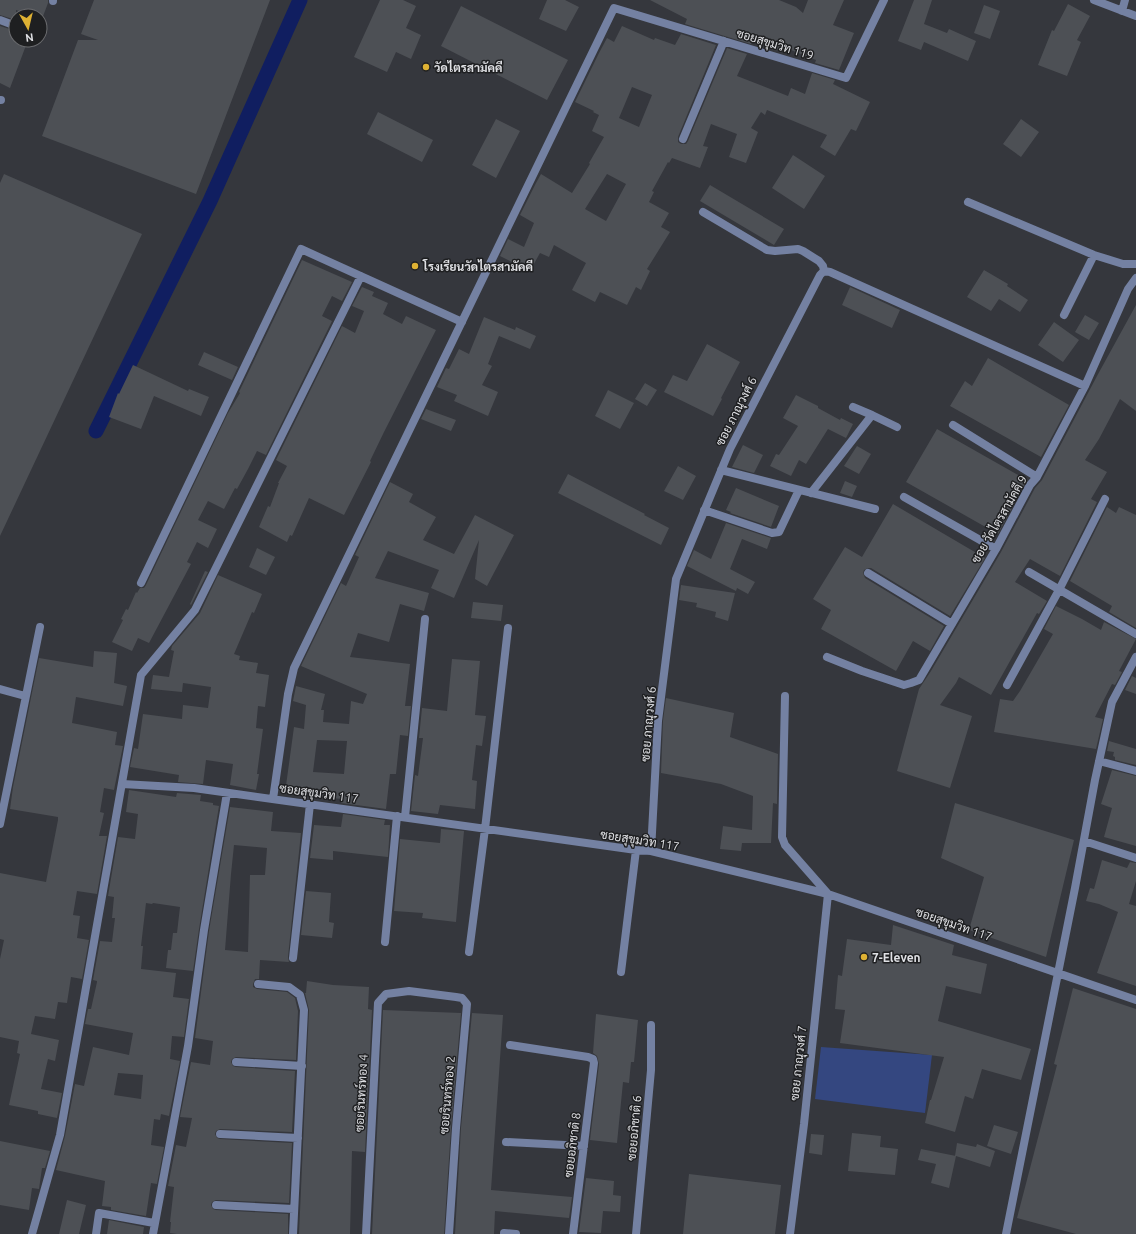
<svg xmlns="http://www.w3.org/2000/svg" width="1136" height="1234" font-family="Ubuntu,Sarabun,sans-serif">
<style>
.green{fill:#344780}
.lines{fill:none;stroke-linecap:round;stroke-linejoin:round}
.canal{stroke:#101e60;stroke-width:15}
.building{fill:#4d5055;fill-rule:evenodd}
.minor{stroke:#7481a2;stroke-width:8}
.poi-dot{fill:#deb133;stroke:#1e1f21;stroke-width:1.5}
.labels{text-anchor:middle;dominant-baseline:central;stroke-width:3;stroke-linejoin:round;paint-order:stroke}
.street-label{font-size:12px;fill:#dfe0e4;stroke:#1e1f21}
.poi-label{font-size:12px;font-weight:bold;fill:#dfe0e4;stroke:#1e1f21;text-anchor:start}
</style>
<rect width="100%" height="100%" fill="#35373d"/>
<path class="green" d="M821,1047L932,1055L925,1113L815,1099Z"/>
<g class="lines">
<path class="canal" d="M96,431L210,201L300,0"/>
</g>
<path class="building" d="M0,0H48V3L42,19H40V16H33L16,10V20L0,15Z
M94,0H270L196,194L42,136L78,40H98L81,34Z
M380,0H403L416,6L406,28L421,35L411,59L396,52L387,72L354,57Z
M547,0H565L579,7L566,31L539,19Z
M650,0H779L796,7L803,13L808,0H844L833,25L854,33L839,70L815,63L816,60L791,50L790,54L777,49L776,51L753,40L751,44L685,24L687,19Z
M914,0H932L924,24L947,33L949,29L976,41L968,61L924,42L921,50L898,41Z
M1068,4L1090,16L1077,40L1081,42L1067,76L1038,65L1052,30L1054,31Z
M984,5L1000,11L990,39L974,33Z
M461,6L568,60L547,100L441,46Z
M0,26L16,31V40H28L10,88L0,83Z
M622,26L654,40L655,38L675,45L681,34L716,45L678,137V142L681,144H686L688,141L727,48L747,54L737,76L788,96L791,88L805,94L812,73L835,80L833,84L870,102L856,131L851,129L835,156L820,147L827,135L767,110L765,115L761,112L751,128L758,132L746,163L729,157L737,134L711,124L703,146L708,147L700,168L672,158L669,163L668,162L652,191L654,192L649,202L669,213L661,227L670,232L647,269L650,271L641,290L636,287L627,305L600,292L595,302L572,290L586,263L554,245L549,257L540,253L530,271L500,256L508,239L524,247L534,223L520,215L536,183L541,174L572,193L590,164L589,163L604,137L592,131L599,115L593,112L594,111L575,102L599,53L607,38L614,42ZM632,87L652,95L639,127L619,118ZM607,174L626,184L606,221L585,209Z
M378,112L433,140L422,162L367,134Z
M496,119L520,131L496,178L472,165Z
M1021,119L1039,132L1021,157L1003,144Z
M793,155L825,176L804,209L772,188Z
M4,174L142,234L0,536V183Z
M710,185L784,229L774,245L700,201Z
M302,260L352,282L342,301L332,296L322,316L332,321L266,455L257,451L248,469L237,489L235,488L224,509L208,501L198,520L217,529L208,548L197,542L187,562L191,564L149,643L138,638L132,651L112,642L123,620L121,619L126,609L128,610L136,592L137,593L140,588H144L146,585L228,413L240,393L239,392Z
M984,270L1008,284L1007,286L1028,300L1020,312L999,299L991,311L967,297Z
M362,287L374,292L372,296L388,303L383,314L402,324L406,316L436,330L384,432L370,461L371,462L344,515L309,498L292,536L290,535L287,542L259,527L268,506L270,507L279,483H278L287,466L276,460L342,326L355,333L364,311L352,306Z
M850,287L900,310L892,328L842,305Z
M1136,305V411L1120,399L1099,439L1085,460L1107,472L1091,499L1097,502L1060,576L1030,559L1015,582L1047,601L1039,614L1037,613L991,695L959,677L956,683L940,705L972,716L950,788L897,771L919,689L931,671L1001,552L1035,488L1042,480L1097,376Z
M1085,315L1099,323L1089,340L1075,332Z
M484,317L515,330L516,327L536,336L530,349L499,336L488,364L492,366L482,385L498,392L488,416L454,401L457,395L437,387L446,368L449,369L459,349L469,354Z
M1054,322L1079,340L1063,362L1038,345Z
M707,344L740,362L721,398L722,399L713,416L664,392L673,375L687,381Z
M204,352L238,367L232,380L198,365Z
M988,358L1069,405L1041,457L950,406L965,381L972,386Z
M133,365L188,391L189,389L209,397L201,416L154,396L141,429L109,417L118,393L119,394Z
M645,383L657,390L647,406L635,399Z
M608,390L634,403L620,429L595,416Z
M796,395L818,406V408L840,420L841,418L853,424L846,438L828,429L806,464L799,460L791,476L770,466L776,454L779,455L798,426L783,418Z
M426,409L456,420L451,431L421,419Z
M937,429L1027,480L998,534L906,482Z
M743,445L763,455L754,473L732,467Z
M857,446L871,454L859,474L844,466Z
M678,466L696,476L683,500L664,491Z
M568,474L645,514L644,515L669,528L661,545L558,493Z
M845,481L857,486L852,497L840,493Z
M390,482L413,494L409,502L436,517L423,540L454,554L475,515L514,535L487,586L475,579L479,540L454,598L431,588L439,570L388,551L375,578L429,593L424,611L400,604L389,642L358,633L350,657L410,664L405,706H411L408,736L400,735L396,774H390L386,809L341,803L342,799L285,793L294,727L304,729L306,705L293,701L296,686L325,694L321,710H324L323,722L349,724L351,701L363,704L367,694L301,666L341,583L346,586L359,557L355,555ZM317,740L347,741L344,774L313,772Z
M736,488L779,506L771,527L730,513L731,512L726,510Z
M893,504L985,558L950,616L871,568H868L864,570L863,573L865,578L944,626L930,651L913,641L896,671L821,629L831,610L813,599L845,547L862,557Z
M1107,507L1116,513L1119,507L1136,515V628L1109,612L1112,606L1070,581Z
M726,523L771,538L767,549L742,539L730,569L755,582L748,594L737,588L736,591L687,566L694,550L711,559Z
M257,548L275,557L266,575L249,567Z
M205,571L208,572L191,605L190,604Z
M218,575L262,594L254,613L252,612L234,654L240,656L239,660L258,663L256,673L269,675L265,707L258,706L256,728L263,729L257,774H259L256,790L230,785L233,764L206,760L203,784L178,782L179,775L130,767L134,748L138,749L143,714L182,719L183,705L208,708L211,687L183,683L182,692L151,689L153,675L169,677L174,651L171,650L172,646L200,613Z
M681,585L735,593L728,621L715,617L716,612L696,607L697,603L679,600Z
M473,602L503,605L501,621L471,618Z
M1056,606L1082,619L1101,630L1104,622L1136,639L1119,671L1122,672L1115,685L1112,684L1095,717L1103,719L1096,749L994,732L1000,699L1013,701L1020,691L1053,634L1044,629Z
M94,651L117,653L114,683L127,686L123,706L76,697L72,723L117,732L115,745L123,746L114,790L104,788L100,812L104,813L99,836H107L97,894L77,891L73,915L80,916L77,938L89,940L82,979L71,977L67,1003L58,1002L55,1019L35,1016L31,1034L59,1040L55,1061L48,1059L41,1089L62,1093L57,1118L38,1114V1111L9,1105L20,1054L17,1053L19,1041L0,1037V959L4,940L0,939V873L46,882L58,820V817L10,809L13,787L39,658L93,667Z
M452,659L480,661L475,715L486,716L482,746L476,745L472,780L477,781L475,809L440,805L438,814L411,811L415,775L418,776L423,738H419L422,708L447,711Z
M1132,676L1136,678V694L1125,690Z
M666,698L734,713L730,737L778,754L777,804L773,803L771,843H742L741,851L720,849L723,826L752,830L753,796L721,784L661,773L663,721Z
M1109,741L1136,749V765L1115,760V757L1113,756L1114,752L1107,751Z
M1112,770L1136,776V846L1104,837L1112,808L1101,804Z
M129,790L176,797L177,793L201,795L200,801L213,803V805L219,806L199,929L193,971L166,968L168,950H171L173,933H177L180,907L153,903L152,904L146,903L141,946H143L141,969L176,973L173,997L189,999L184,1037L172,1036L170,1059L180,1061L169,1116L161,1114L160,1120L154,1119L151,1145L164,1147L157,1184L151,1183L146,1216L111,1210V1207L102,1206L105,1181L56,1170L65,1136L75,1084L84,1086L93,1047L129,1055L133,1033L85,1024L88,1009H91L97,982V981L93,980L100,941L112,942L115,918H112L114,897L108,896L118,837L135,839L138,814L126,812ZM118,1073L143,1075L141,1099L114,1095Z
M955,803L1074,840L1046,957L969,930L984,877L941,858Z
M230,807L273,812L271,831L301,833L288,957L289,962L260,960L259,979H255L253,984V987L257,989L287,992L295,998L298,1011L296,1060L236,1057L232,1059L231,1062L233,1066L236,1067L295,1071L292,1132L220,1129L216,1131L215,1134L217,1138L220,1139L292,1143L289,1203L216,1200L212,1202L211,1205L213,1209L216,1210L288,1214V1234H177L170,1233L171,1222H170L174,1187L168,1186L176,1145L186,1147L192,1118L180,1117L191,1062L210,1065L213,1041L195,1038L209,931ZM234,845L267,848L265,875H250L248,952L225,950L231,874Z
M343,814L385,820L384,825H390L388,857L333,851V860L310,858L314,825L341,827Z
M441,829L464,831L456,922L422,918L423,913L394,911L400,839L440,843Z
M1102,860L1127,868L1130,862L1136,863V881L1129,904L1136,906V986L1097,973L1118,912L1099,904L1086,901L1090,888L1094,889Z
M306,891L331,893L329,922L334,923L332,938L301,935Z
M893,925L954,945L952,955L987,964L981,994L946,986L938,1021L1031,1049L1021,1080L982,1069L973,1099L965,1096L955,1132L925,1123L930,1100H931L944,1057L840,1043L845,1010L835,1009L838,975L842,976L847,939L891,945Z
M307,981L333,985L369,987L368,1009L372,1010L365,1152L352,1151L350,1234H299L309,1010L305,993H306Z
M1073,988L1136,1009V1234H1076L1017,1218L1057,1065L1054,1064Z
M383,1010L461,1013L451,1128L444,1234H372Z
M472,1013L503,1015L491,1190L572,1197L569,1218L495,1211L494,1234H455L461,1128Z
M596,1014L638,1020L634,1062H631L629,1083L623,1082L617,1143L590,1140L599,1064L597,1056L593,1053Z
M994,1125L1018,1132L1011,1154L987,1146Z
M852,1133L881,1136L880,1147L898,1149L895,1175L848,1171Z
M811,1134L824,1135L822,1155L809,1153Z
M0,1141L50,1151L45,1168H42L39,1189L32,1188L29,1210L0,1205Z
M957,1143L976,1147L977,1144L995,1151L990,1167L956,1156L949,1188L931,1183L936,1164L918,1160L921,1149L956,1156H955Z
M689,1174L781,1185L775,1234H683Z
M586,1178L614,1181L613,1195L621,1196L620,1212L603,1211L601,1233L579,1232Z
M67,1200L86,1205L79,1234H59Z
M109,1220L144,1227L143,1234H107Z"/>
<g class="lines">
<path class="minor" d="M1094,0L1136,16
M53,1V0
M1122,11L1125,0
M0,20L16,26
M0,100H1
M683,139L724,41
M968,202L1094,255L1123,264H1136
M703,212L767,250L775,251L798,249L803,251L819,261L823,266L824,271
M1064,315L1094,255
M853,407L872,415
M953,425L1037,477
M721,470L875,509
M811,493L872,415L897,427
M904,497L996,549
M704,510L772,533L779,532L799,490
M1029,572L1136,634
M868,573L952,624
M141,583L301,249L462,322
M827,657L862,671L904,685L911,683L919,680L996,549L1030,485L1037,477L1085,386L1128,289L1136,278
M1007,685L1059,590L1105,499
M0,689L25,696
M785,696L782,837L785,845L828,894L804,1124L790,1234
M1099,761L1136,771
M122,784L194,788L636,850L651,851L828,894L1136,1000
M273,799L288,694L294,668C401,448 508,228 614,8L846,78L884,0
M405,817L425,619
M0,824C14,758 26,693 40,627
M1084,841L1136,858
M651,851L658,721L676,579L730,449L820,275L824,271L830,272L1085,386
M385,942L397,816
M469,952L485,829L508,628
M293,958L310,804
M621,972L636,850
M258,984L289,987L300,995L304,1010L293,1234
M510,1045L588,1057L593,1059L594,1063L573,1234
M236,1062L302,1066
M220,1134L298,1138
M506,1142L584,1146
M216,1205L294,1209
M504,1233L516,1234
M32,1234L60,1135L141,675L195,610L361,276
M96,1234L99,1213L154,1223
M153,1234L188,1046L204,930L227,793
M366,1234L378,1003L386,994L409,991L456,997L462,998L467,1004L456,1128L449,1234
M636,1234L651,1070V1025
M1006,1234L1075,888L1095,780L1112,702L1136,657"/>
</g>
<g class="poi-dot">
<circle cx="426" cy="67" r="4"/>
<circle cx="415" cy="266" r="4"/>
<circle cx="864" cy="957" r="4"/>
</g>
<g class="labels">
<g class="street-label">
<text transform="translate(775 44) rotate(17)">ซอยสุขุมวิท 119</text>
<text transform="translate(736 411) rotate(-63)">ซอย ภาณุวงศ์ 6</text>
<text transform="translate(999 519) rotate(-60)">ซอย วัดไตรสามัคคี 9</text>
<text transform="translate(648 724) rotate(-85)">ซอย ภาณุวงศ์ 6</text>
<text transform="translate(319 793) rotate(8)">ซอยสุขุมวิท 117</text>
<text transform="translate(640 840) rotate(9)">ซอยสุขุมวิท 117</text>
<text transform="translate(954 924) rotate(19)">ซอยสุขุมวิท 117</text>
<text transform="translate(798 1063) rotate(-84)">ซอย ภาณุวงศ์ 7</text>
<text transform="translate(361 1093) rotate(-87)">ซอยรินทร์ทอง 4</text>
<text transform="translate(447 1095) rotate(-85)">ซอยรินทร์ทอง 2</text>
<text transform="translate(634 1128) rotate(-85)">ซอยอภิชาติ 6</text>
<text transform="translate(572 1145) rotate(-83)">ซอยอภิชาติ 8</text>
</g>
<g class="poi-label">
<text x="434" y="67">วัดไตรสามัคคี</text>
<text x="423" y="266">โรงเรียนวัดไตรสามัคคี</text>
<text x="872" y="957">7-Eleven</text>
</g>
</g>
<g transform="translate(28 28) rotate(172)"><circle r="19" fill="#1e1f21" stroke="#6b6c6f"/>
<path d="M0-3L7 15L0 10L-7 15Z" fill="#deb133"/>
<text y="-6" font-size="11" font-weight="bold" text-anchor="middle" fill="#dfe0e4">N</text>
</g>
</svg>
